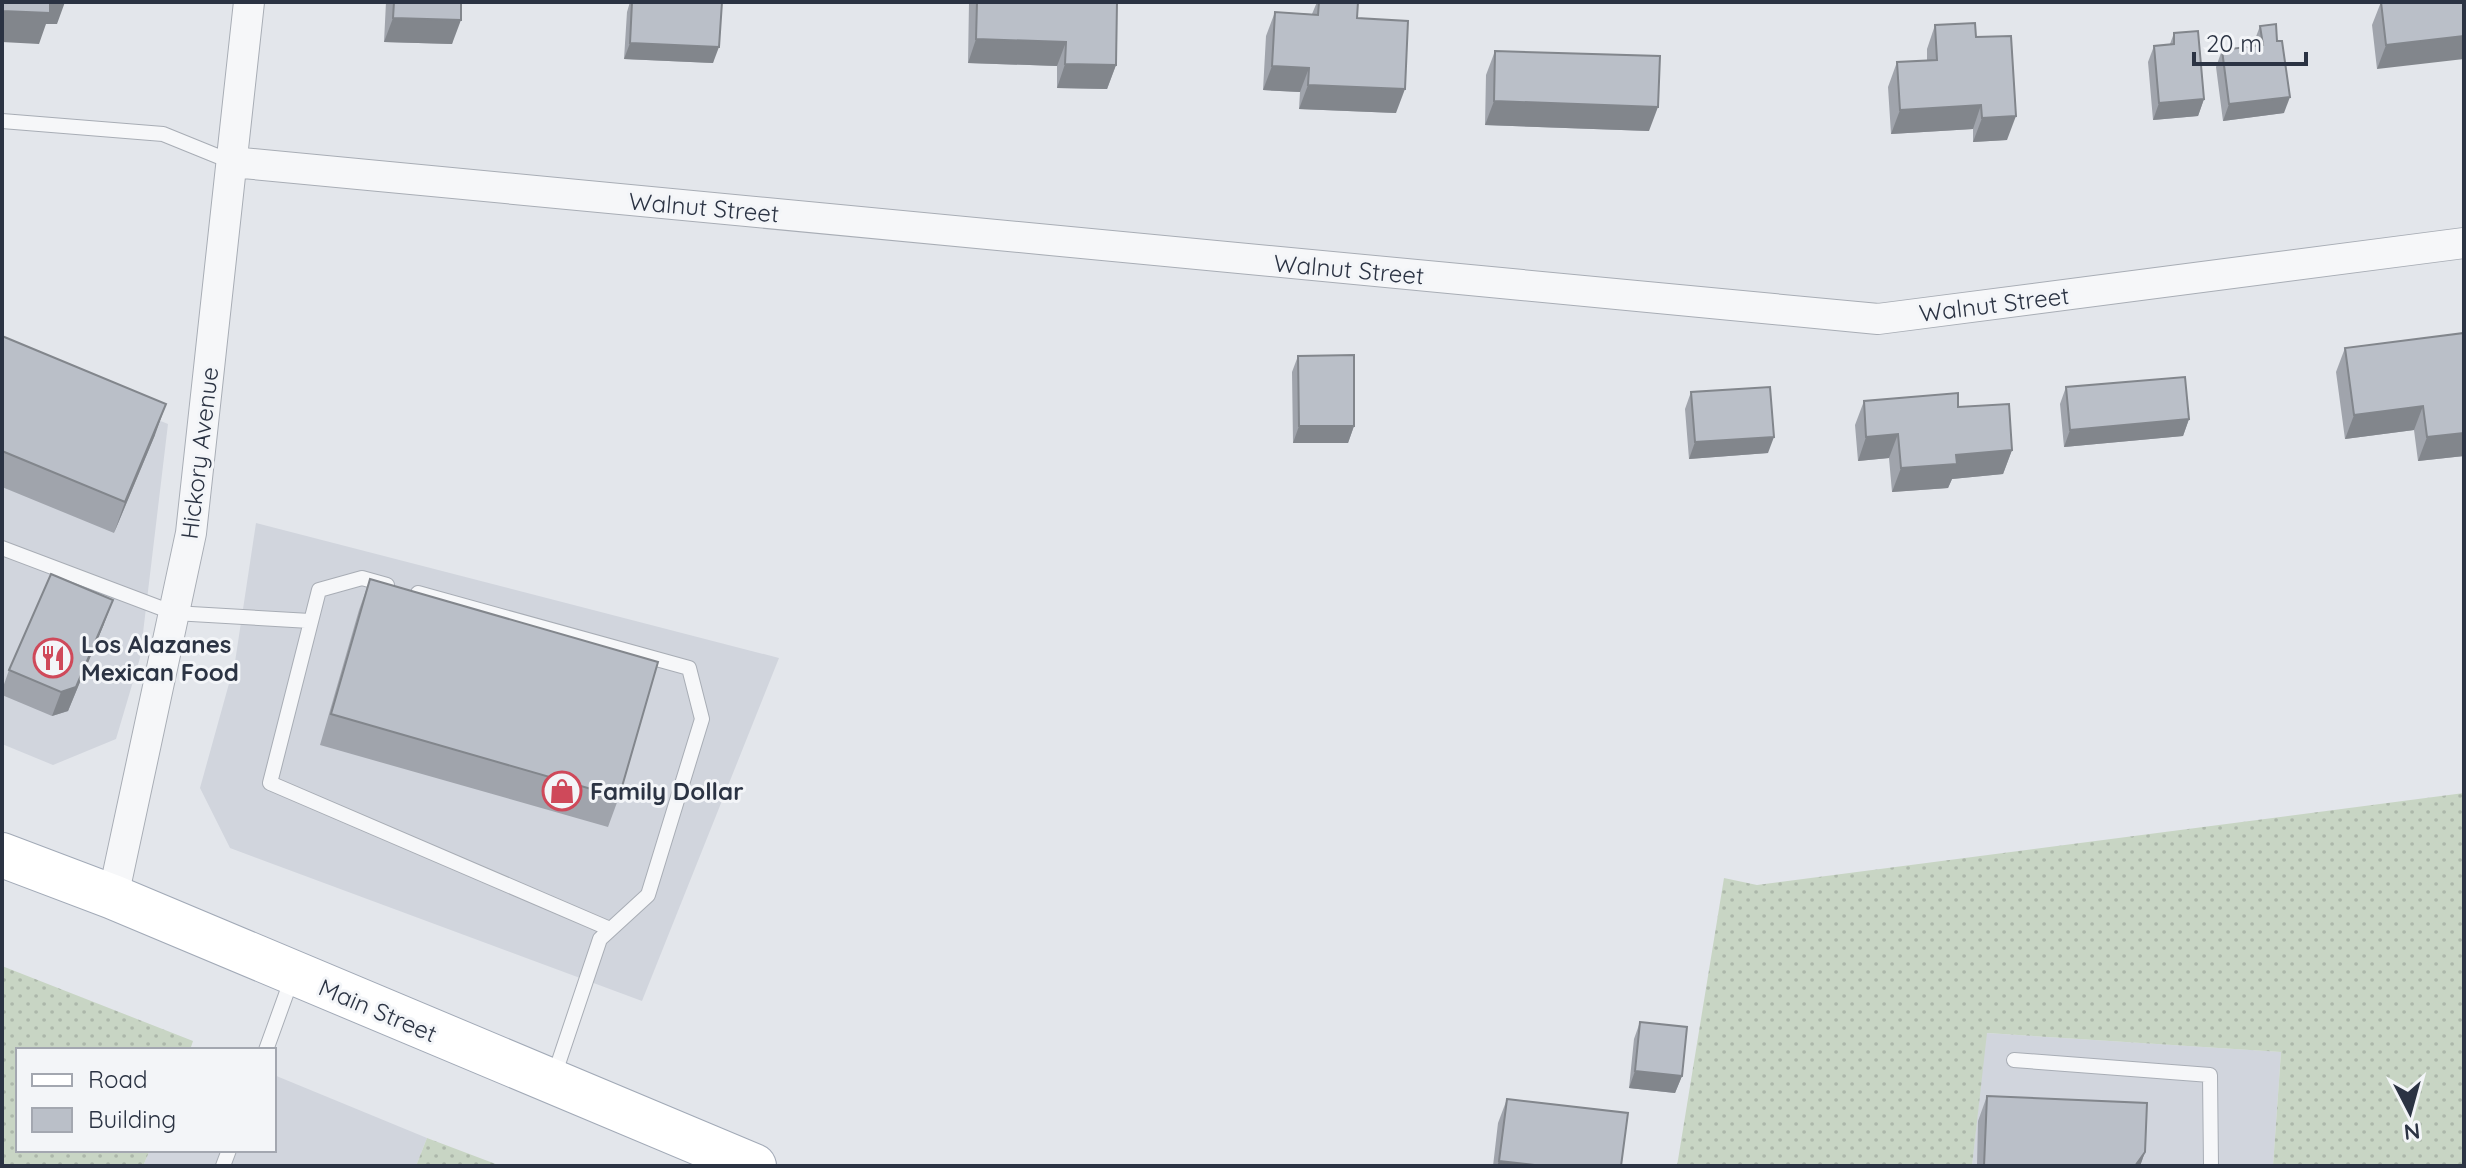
<svg xmlns="http://www.w3.org/2000/svg" width="2466" height="1168" font-family="Quicksand,sans-serif">
<style>
.built{fill:#d1d5dd}
.grass{fill:url(#grass-dots)}
.lines{fill:none;stroke-linecap:round;stroke-linejoin:round}
.service-casing{stroke:#a8adb5;stroke-width:16}
.minor-casing{stroke:#a8adb5;stroke-width:32}
.primary-casing{stroke:#a2aab7;stroke-width:46}
.service{stroke:#f6f7f9;stroke-width:14}
.minor{stroke:#f6f7f9;stroke-width:30}
.primary{stroke:#fff;stroke-width:44}
.wall{fill:#a0a4ac}
.shaded-wall{fill:#82868c}
.building{fill:#babfc8;stroke:#82868c;stroke-width:2}
.labels{text-anchor:middle;dominant-baseline:central;stroke-width:6;stroke-linejoin:round;paint-order:stroke}
.street-label{font-size:24px;fill:#2b3343;stroke:#f3f5f8}
.poi-label{font-size:24px;font-weight:bold;fill:#2b3343;stroke:#f3f5f8;text-anchor:start}
</style>
<defs>
<pattern id="grass-dots" width="8" height="8" patternUnits="userSpaceOnUse" patternTransform="scale(2)"><rect width="8" height="8" fill="#c8d5c4"/><path d="M2 2h.1M6 6h.1" fill="none" stroke="#acb7aa" stroke-width="1.8" stroke-linecap="round"/></pattern>
</defs>
<rect width="100%" height="100%" fill="#e3e6eb"/>
<path class="built" d="M2,357L168,424L140,658L116,739L53,765L2,744Z
M256,523L779,658L642,1001L230,848L200,788L235,662Z
M1986,1033L2281,1052L2273,1166H1972Z
M274,1075L427,1138L416,1166H143L150,1150H274Z"/>
<path class="grass" d="M2464,793V1166H2273L2281,1052L1987,1033L1972,1166H1677L1724,878L1757,885Z
M2,966L193,1041L190,1050H18V1150H150L143,1166H2Z
M427,1138L501,1166H416Z"/>
<g class="lines">
<defs>
<path id="service" d="M2,121L163,134L232,162
M2,548L174,613L310,621
M387,585L362,578L319,590L270,783L610,929
M418,593L689,668L702,719L648,895L600,939L554,1076
M266,1050L292,978
M2014,1060L2210,1075L2211,1166
M223,1166L229,1150"/>
<path id="minor" d="M232,162L1878,319L2464,243
M113,897L191,533L249,2"/>
<path id="primary" d="M2,855L113,897L754,1166"/>
</defs>
<use href="#service" class="service-casing"/>
<use href="#minor" class="minor-casing"/>
<use href="#primary" class="primary-casing"/>
<use href="#service" class="service"/>
<use href="#minor" class="minor"/>
<use href="#primary" class="primary"/>
</g>
<path class="wall" d="M386,2H461L452,44L384,42Z
M630,2H722L713,63L624,59L627,12Z
M969,2H1117L1116,65L1107,89L1057,88V66L968,63Z
M1317,2H1358L1357,18L1396,113L1299,109L1300,92L1263,90L1266,36L1275,12L1312,14Z
M2381,2H2464L2377,69L2372,25Z
M1935,25L1976,37L2007,140L1973,142V129L1891,134L1888,87L1897,62L1927,61V49Z
M2260,26L2284,113L2223,121L2216,67L2222,50L2255,46L2254,42Z
M2174,33L2204,99L2198,116L2153,120L2148,62L2154,46L2170,44Z
M1495,51L1649,131L1485,125L1486,75Z
M2464,333V456L2418,461L2414,430L2345,439L2336,372L2345,348Z
M2,336L155,435L114,533L2,487Z
M1298,356L1354,426L1348,443H1293L1292,372Z
M2066,387L2189,419L2183,436L2064,447L2060,404Z
M1691,392L1768,453L1689,459L1685,409Z
M1864,401L1958,407L2012,450L2003,474L1952,479L1948,488L1892,492L1889,458L1858,461L1855,425Z
M370,579L619,797L608,827L320,745L359,610Z
M104,624L68,711L52,716L2,695V690L9,670Z
M1640,1022L1682,1076L1675,1093L1629,1088L1634,1039Z
M1987,1096L2145,1152L2140,1166H1977L1978,1121Z
M1507,1099L1621,1166H1493L1498,1123Z"/>
<path class="shaded-wall" d="M47,2H65L57,24H46L39,44L2,42V11Z
M393,18L461,20L452,44L384,42Z
M2464,36V59L2377,69L2386,45Z
M976,39L1066,42L1057,66L968,63Z
M630,43L719,47L713,63L624,59Z
M1065,64L1116,65L1107,89L1057,88Z
M1272,66L1309,68L1300,92L1263,90Z
M1308,85L1405,89L1396,113L1299,109Z
M2290,97L2284,113L2223,121L2229,104Z
M2204,99L2198,116L2153,120L2159,103Z
M1494,101L1658,107L1649,131L1485,125Z
M1981,105L1973,129L1891,134L1900,110Z
M2016,116L2007,140L1973,142L1982,118Z
M166,404L155,435L114,533L125,502Z
M2423,406L2414,430L2345,439L2354,415Z
M2189,419L2183,436L2064,447L2070,430Z
M1299,426H1354L1348,443H1293Z
M2464,433V456L2418,461L2427,437Z
M1898,434L1889,458L1858,461L1866,437Z
M1774,437L1768,453L1689,459L1695,442Z
M2012,450L2003,474L1952,479L1948,488L1892,492L1901,468L1956,455Z
M113,600L104,624L68,711L52,716L61,692Z
M1635,1071L1682,1076L1675,1093L1629,1088Z
M2145,1152L2140,1166H2135Z
M1499,1161L1543,1166H1497Z"/>
<path class="building" d="M2,2H50V13L2,11Z
M394,2H461V20L393,18Z
M632,2H722L719,47L630,43Z
M977,2H1117L1116,65L1065,64L1066,42L976,39Z
M1319,2H1358L1357,18L1408,21L1405,89L1308,85L1309,68L1272,66L1275,12L1318,15Z
M2381,2H2464V36L2386,45Z
M1975,23L1976,37L2011,36L2016,116L1982,118L1981,105L1900,110L1897,62L1937,60L1935,25Z
M2276,24L2277,41H2282L2290,97L2229,104L2222,50L2263,45L2260,26Z
M2198,31L2204,99L2159,103L2154,46L2174,44V33Z
M1495,51L1660,56L1658,107L1494,101Z
M2464,333V433L2427,437L2423,406L2354,415L2345,348Z
M2,336L166,404L125,502L2,451Z
M1354,355V426H1299L1298,356Z
M2185,377L2189,419L2070,430L2066,387Z
M1770,387L1774,437L1695,442L1691,392Z
M1958,393V407L2009,404L2012,450L1956,455L1957,464L1901,468L1898,434L1866,437L1864,401Z
M51,574L113,600L76,687L61,692L9,670Z
M370,579L658,662L619,797L331,714Z
M1640,1022L1687,1027L1682,1076L1635,1071Z
M1987,1096L2147,1103L2145,1152L2135,1166H1984Z
M1507,1099L1628,1113L1621,1166H1543L1499,1161Z"/>
<defs>
<symbol id="restaurant-ring" viewBox="-11 -11 22 22"><circle r="9.5" fill="#f3f5f8" stroke="#cf495a" stroke-width="1.5"/><path d="M-5-6h1v4h1v-4h1v4h1v-4h1v5L-1.5 .5V6h-2V.5L-5-1ZM5-6V6H3V1.5H1.5Q1.5-4 5-6Z" fill="#cf495a"/></symbol>
<symbol id="shop-ring" viewBox="-11 -11 22 22"><circle r="9.5" fill="#f3f5f8" stroke="#cf495a" stroke-width="1.5"/><path d="M-5-2.5h2.3a2.7 3.5 0 0 1 5.4 0H5L5.5 6h-11ZM-1.5-2.5h3a1.5 2.3 0 0 0-3 0Z" fill="#cf495a"/></symbol>
</defs>
<g fill-rule="evenodd">
<use href="#restaurant-ring" x="31" y="636" width="44" height="44"/>
<use href="#shop-ring" x="540" y="769" width="44" height="44"/>
</g>
<g class="labels">
<g class="street-label">
<text transform="translate(704 207) rotate(5)">Walnut Street</text>
<text transform="translate(1349 269) rotate(5)">Walnut Street</text>
<text transform="translate(1994 304) rotate(-7)">Walnut Street</text>
<text transform="translate(199 453) rotate(-83)">Hickory Avenue</text>
<text transform="translate(378 1010) rotate(23)">Main Street</text>
</g>
<g class="poi-label">
<text x="81" y="644">Los Alazanes<tspan x="81" dy="28">Mexican Food</tspan></text>
<text x="590" y="791">Family Dollar</text>
</g>
</g>
<rect width="2466" height="1168" fill="none" stroke="#2b3343" stroke-width="8"/>
<rect x="16" y="1048" width="260" height="104" fill="#f3f5f8" stroke="#a3a7b0" stroke-width="2"/>
<rect x="32" y="1074" width="40" height="12" fill="#ffffff" stroke="#a3a7b0" stroke-width="2"/>
<text x="88" y="1088" font-size="24" fill="#2b3343">Road</text>
<rect x="32" y="1108" width="40" height="24" fill="#babfc8" stroke="#a3a7b0" stroke-width="2"/>
<text x="88" y="1128" font-size="24" fill="#2b3343">Building</text>
<g transform="translate(2410 1112) rotate(174)" stroke="#f3f5f8" stroke-width="6" paint-order="stroke">
<path d="M0-6L14 30L0 20L-14 30Z" fill="#2b3343"/>
<text y="-12" font-size="22" font-weight="bold" text-anchor="middle" fill="#2b3343">N</text>
</g>
<path d="M2194 52v12h112v-12" fill="none" stroke="#2b3343" stroke-width="4"/>
<text x="2206" y="52" font-size="24" fill="#2b3343" stroke="#f3f5f8" stroke-width="6" paint-order="stroke">20 m</text>
</svg>
